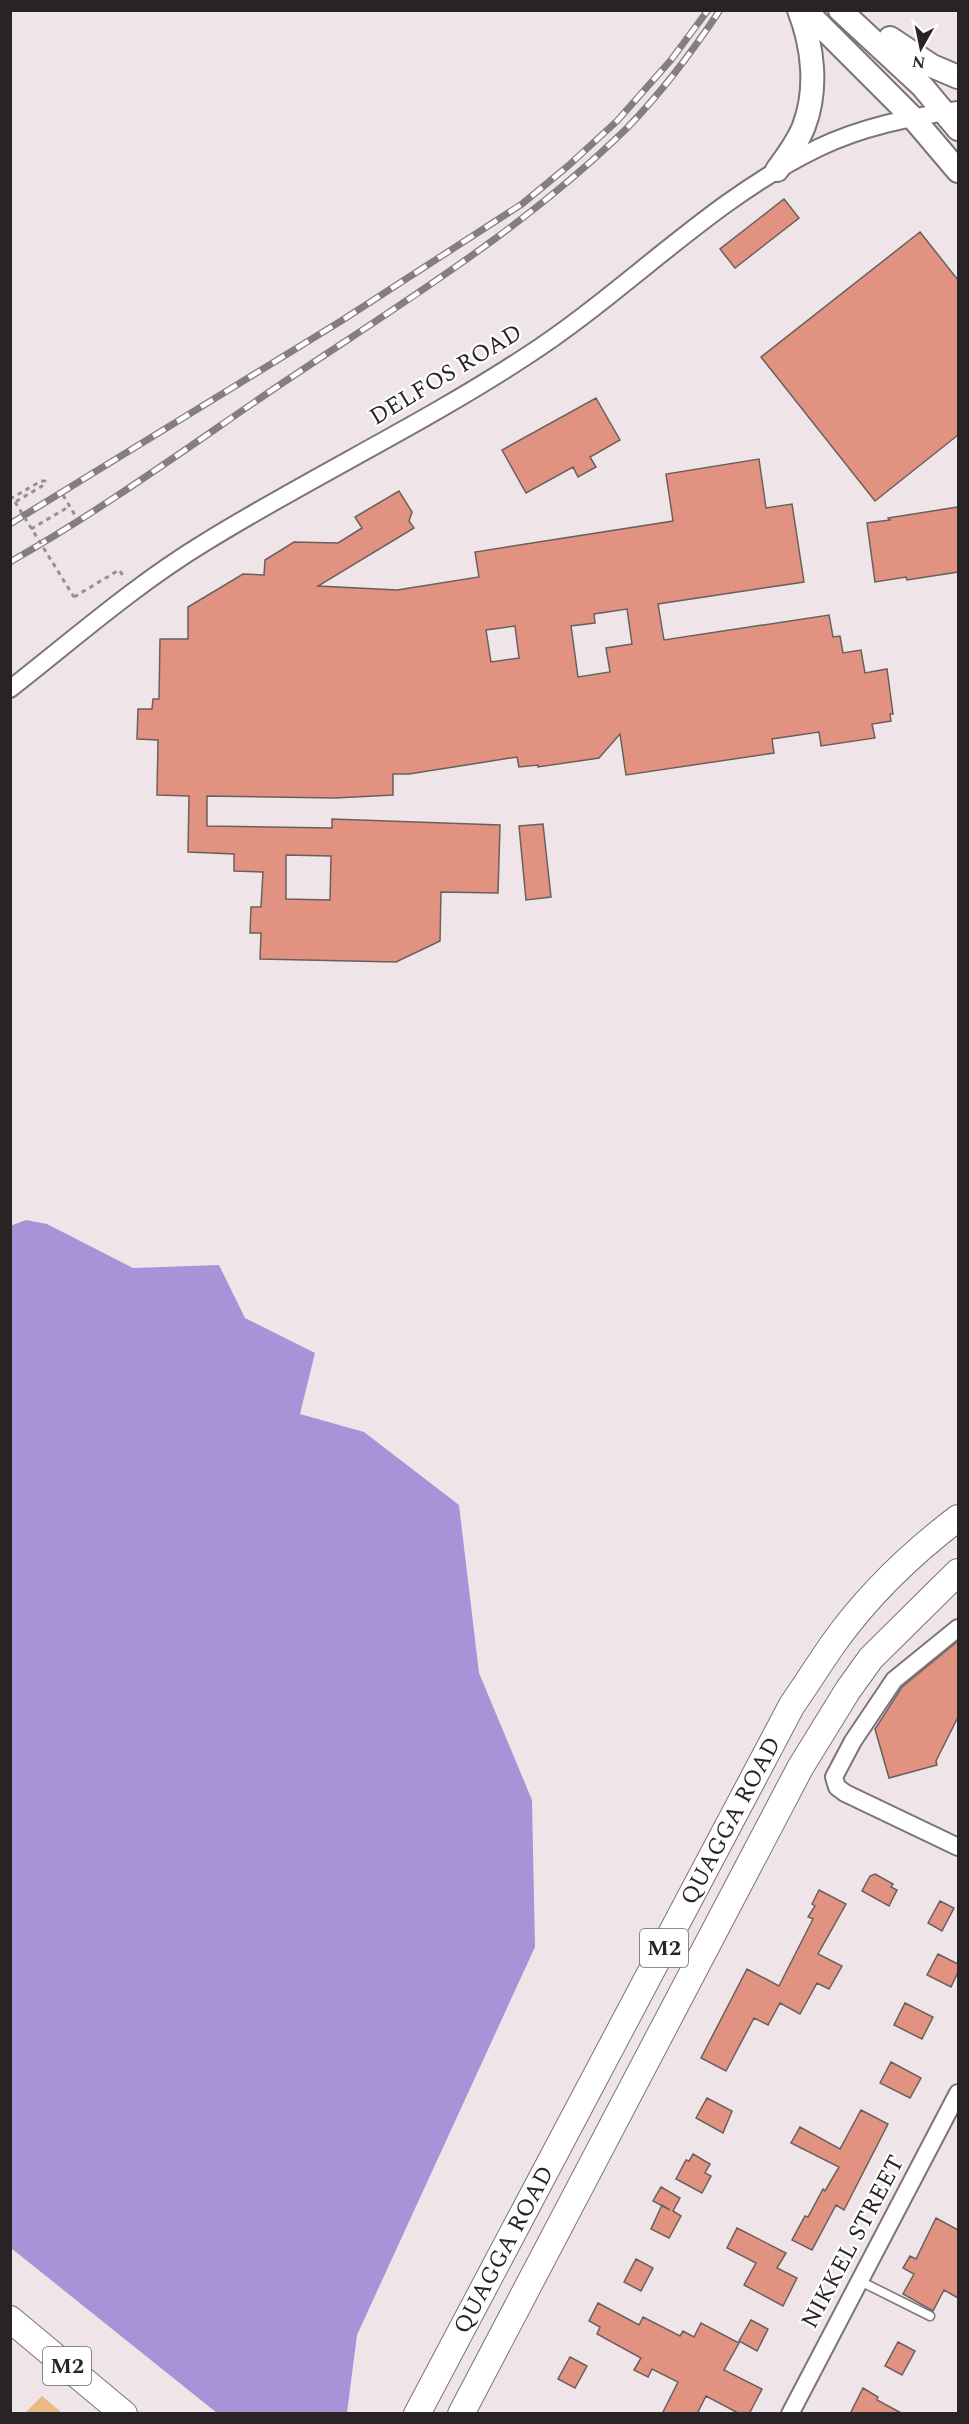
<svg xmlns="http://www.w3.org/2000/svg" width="969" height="2424" font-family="Spectral,serif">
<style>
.green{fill:#ebb886}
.water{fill:#a893d8}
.building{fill:#e19280;stroke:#69605e;stroke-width:1.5;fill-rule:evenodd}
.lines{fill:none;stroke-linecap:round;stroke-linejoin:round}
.service-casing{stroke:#7d7476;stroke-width:11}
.minor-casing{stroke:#7d7476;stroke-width:20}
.secondary-casing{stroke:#7d7476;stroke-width:26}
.primary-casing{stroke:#7d7476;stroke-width:28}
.path{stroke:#978f91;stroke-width:3;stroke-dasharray:4.5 4.5;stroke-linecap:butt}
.service{stroke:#fff;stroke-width:8}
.minor{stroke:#fff;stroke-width:16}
.secondary{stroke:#fff;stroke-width:22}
.primary{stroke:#fff;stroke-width:26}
.rail-casing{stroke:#857e80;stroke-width:7}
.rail{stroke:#fff;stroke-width:4.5;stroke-dasharray:14;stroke-linecap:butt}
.path-bridge{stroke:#978f91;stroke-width:3;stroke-dasharray:4.5 4.5;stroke-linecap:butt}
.labels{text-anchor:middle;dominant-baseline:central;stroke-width:4.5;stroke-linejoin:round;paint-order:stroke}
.shield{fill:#fff;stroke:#686666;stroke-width:1.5}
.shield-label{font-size:22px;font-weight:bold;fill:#282425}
.street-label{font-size:24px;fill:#282425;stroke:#fff}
</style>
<rect width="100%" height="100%" fill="#efe5e8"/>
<path class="green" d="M42,2396L62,2413H25Z"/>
<path class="water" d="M26,1220L47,1224L133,1268L219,1265L245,1318L315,1353L300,1414L364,1432L459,1505L479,1673L532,1800L535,1947L357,2335L347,2413H217L11,2248L10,1226Z"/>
<path class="building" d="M784,199L799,218L735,268L720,249Z
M920,232L958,280V435L875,501L761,357Z
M596,398L620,440L590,457L596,467L578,477L573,467L526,493L502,450Z
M759,459L766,508L792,504L804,582L658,604L664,640L829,615L833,637L840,636L843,653L861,650L865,673L887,669L893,714H890L891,721L872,724L875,738L821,746L819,732L792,736L772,739L774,753L626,775L620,734L599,758L538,767V765L519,767L517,757L409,774H393V795L335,798L207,796V826L332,828V819L500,825L498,893L441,892L440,941L396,962L260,959L261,933H250L251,907H261L263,872L234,871V854L188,852L189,796L157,795L158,740L137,739L138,709H152L153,699H159L160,639H188V607L243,574L264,575L265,560L294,542L338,543L362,528L355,517L399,491L412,512L409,521L414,528L318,586L397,590L479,577L475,552L673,521L666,474ZM627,609L632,644L606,648L610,672L578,677L571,626L595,623L594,614ZM515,626L519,658L491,662L486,630ZM286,855L331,856L330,900L286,899Z
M958,507V572L907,580L906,577L875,582L867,523L890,520L888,518Z
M543,824L551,897L526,900L519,826Z
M958,1641V1717L936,1761L937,1765L889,1778L875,1729L902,1687Z
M875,1874L893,1884L891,1887L897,1890L889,1906L862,1891L870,1876Z
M819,1890L846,1904L818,1954L842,1966L829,1989L817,1983L800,2014L780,2003L768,2025L754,2018L726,2071L701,2058L747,1969L779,1986L813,1919L808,1917L815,1906L812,1904Z
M940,1901L954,1908L942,1931L928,1923Z
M938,1954L958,1964V1972L951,1987L927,1975Z
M905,2003L933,2017L922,2039L894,2025Z
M891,2062L921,2078L910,2098L880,2083Z
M707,2098L732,2111L723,2133L696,2118Z
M861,2110L888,2124L844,2210L836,2205L812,2250L792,2240L805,2216L808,2217L823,2189L825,2191L839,2167L791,2143L800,2127L840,2149Z
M693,2154L710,2164L705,2173L711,2176L702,2193L676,2179L686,2160L689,2161Z
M661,2187L680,2198L673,2211L681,2216L669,2238L651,2229L662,2205L670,2210L653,2201Z
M936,2218L958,2230V2298L944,2290L933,2311L903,2294L914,2274L903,2268L910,2256L916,2259Z
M737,2228L786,2253L777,2268L797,2278L783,2306L744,2285L756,2263L727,2248Z
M636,2259L653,2268L641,2291L624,2282Z
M598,2303L639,2325L643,2317L680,2336L683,2331L694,2337L701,2323L739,2343L724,2370L762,2389L749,2414H740L706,2396L697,2414H662L678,2382L652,2369L648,2377L634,2370L641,2358L597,2334L600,2327L589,2321Z
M751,2320L768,2329L757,2351L739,2341Z
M898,2342L915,2351L902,2375L885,2366Z
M570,2357L587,2366L575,2388L558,2379Z
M863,2388L878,2397L877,2400L903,2414H850Z"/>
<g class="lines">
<defs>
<path id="service" d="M860,2281L930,2316"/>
<path id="minor" d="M10,689C74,639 135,585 204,543C309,478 421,425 525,357C626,292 709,201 818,148C861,127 911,117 958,110
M958,1628L894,1680L853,1741L834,1777L837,1787L845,1793L958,1847
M790,2414L958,2093"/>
<path id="secondary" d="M805,10L913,118L958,171
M840,10L922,86L958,129
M890,38L932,66L958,77
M777,170C787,156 798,142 804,126C818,89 813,46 799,10"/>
<path id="primary" d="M10,2319L124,2414
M417,2414L792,1705C806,1685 819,1664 833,1644C867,1596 912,1553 958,1518
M461,2414L800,1768L848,1690L871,1658L958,1572"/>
</defs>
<use href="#service" class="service-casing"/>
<use href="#minor" class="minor-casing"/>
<use href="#secondary" class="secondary-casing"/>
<use href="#primary" class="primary-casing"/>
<path class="path" d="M63,495L76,517
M10,499L41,481H45L44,485L15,502
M31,529L70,506
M74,597L119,570L125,578"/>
<use href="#service" class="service"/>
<use href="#minor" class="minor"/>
<use href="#secondary" class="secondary"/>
<use href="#primary" class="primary"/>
<defs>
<path id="rail" d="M10,524L341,321L522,204L568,166L617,121L671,60L708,10
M10,562C105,508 194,443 284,382C402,303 525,228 627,128C662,92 692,52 720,10"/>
</defs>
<use href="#rail" class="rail-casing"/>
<use href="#rail" class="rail"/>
<path class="path-bridge" d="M15,502L74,597"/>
</g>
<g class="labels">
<g class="shield">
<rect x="640" y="1929" width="48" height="38" rx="4.5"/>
<rect x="43" y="2347" width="48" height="38" rx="4.5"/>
</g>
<g class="shield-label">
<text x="664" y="1948">M2</text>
<text x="67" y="2366">M2</text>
</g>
<g class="street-label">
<text transform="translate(446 375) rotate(-31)">DELFOS ROAD</text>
<text transform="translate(731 1821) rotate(-62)">QUAGGA ROAD</text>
<text transform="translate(853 2242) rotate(-62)">NIKKEL STREET</text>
<text transform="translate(504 2250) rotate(-62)">QUAGGA ROAD</text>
</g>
</g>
<rect width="969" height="2424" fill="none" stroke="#282425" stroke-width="24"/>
<g transform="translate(921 48) rotate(189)" stroke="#ffffff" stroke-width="4.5" paint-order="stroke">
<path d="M0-4.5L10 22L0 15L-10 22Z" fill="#282425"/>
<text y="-9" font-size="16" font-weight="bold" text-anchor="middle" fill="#282425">N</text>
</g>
</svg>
